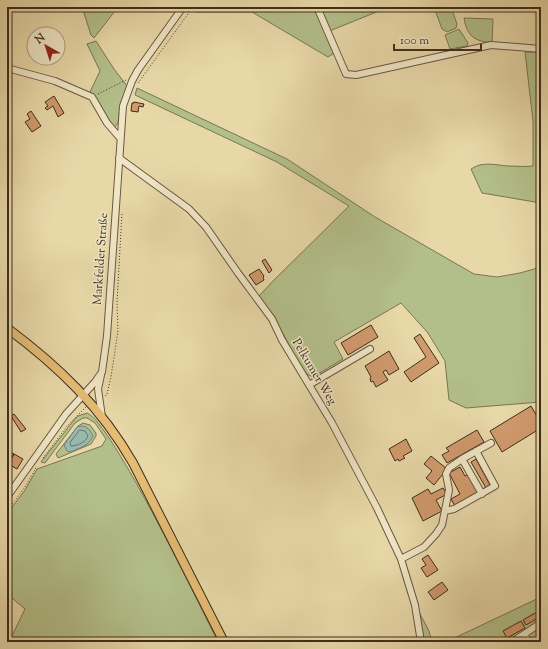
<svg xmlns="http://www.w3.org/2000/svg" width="548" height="649" font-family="'Sorts Mill Goudy',serif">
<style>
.green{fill:#b3bf8a;stroke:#787654}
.water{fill:#98b9ad;stroke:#748173}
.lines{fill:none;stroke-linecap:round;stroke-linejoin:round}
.shore{stroke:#6b7365;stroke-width:1}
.building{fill:#d09a6d;stroke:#3e2d1d}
.minor-casing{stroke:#685840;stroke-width:8}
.major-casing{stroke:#3e2d1d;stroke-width:10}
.path{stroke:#3e2d1d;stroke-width:1;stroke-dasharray:1 2;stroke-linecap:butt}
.minor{stroke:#f0e6c6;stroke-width:6}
.major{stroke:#e4bc74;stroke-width:8}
.labels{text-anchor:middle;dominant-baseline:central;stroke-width:3;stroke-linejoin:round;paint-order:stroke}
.street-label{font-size:12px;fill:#3e2d1d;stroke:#f0e6c6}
</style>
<rect width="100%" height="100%" fill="#e8d8a8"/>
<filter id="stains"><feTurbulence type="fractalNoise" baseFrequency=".005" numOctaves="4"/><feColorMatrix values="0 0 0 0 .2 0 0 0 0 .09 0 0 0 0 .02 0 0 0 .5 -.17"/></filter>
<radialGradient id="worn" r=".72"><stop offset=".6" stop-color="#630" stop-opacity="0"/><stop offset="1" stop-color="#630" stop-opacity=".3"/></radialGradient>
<path class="green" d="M82,7H118L94,38L91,35Z
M199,7H315L334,53L328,57L252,12H195Z
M317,7H347L349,10L357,7H389L327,32Z
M434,7H451L457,24L456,28L447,32L442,29Z
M464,18L493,19L492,43C474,41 467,36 464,18Z
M459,29L468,43L467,46L450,49L445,35Z
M96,41L114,69L127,86L120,107L118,123L114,128L89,94L100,71L87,44Z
M525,52H541V203L482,193L471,169C483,161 495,165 508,166C516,166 525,167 533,166V121Z
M137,88L287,159L375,217L474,274L497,277L520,273L541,267V402L466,408L449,400L445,361L428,333L401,303L334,342L343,359L313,377L304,373L281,330L259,296L272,282L349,206L277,162L135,95Z
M87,413C111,421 201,608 218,642H9L25,609L7,594V514L25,490L37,469L102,446L106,439L95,423L87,418H83L75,423L45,463L41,462L74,420L78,416Z
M83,423L90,425L96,433V436L91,444L58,458L56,454L78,426Z
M541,597V642H446Z
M418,610L429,631L432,642H423Z"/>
<path class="water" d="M81,426C88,426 90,431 93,436C89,446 79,448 70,452L67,451L64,445L77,427Z"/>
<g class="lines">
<path class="shore" d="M80,430L85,431L88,436C86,442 77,446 71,446L70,443Z"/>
</g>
<path class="building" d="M54,96L64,113L58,117L53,106L47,110L45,108L48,106L45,102Z
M134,102L144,104L143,107L139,106L138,112L131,111L132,103H134Z
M31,111L41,126L32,132L25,122L30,119L27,114Z
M265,259L272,270L269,273L262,261Z
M259,269L264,276L263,277L264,280L256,285L249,275Z
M371,325L378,337L348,355L341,343Z
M420,334L439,363L411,382L404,372L426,357L414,338Z
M389,351L399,369L389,375L386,370L383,372L388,380L376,387L373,381L371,382L370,379L371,377L365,366Z
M531,406L541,423V428L502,452L490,431Z
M14,414L26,429L21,432L11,416Z
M477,430L484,442L447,463L442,455L449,451L446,448Z
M406,439L412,451L403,456L405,458L399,461L398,459L395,461L389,449Z
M7,450L14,454L7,467Z
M14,454L23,459L17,469L8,464Z
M431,456L447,469L434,485L426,478L432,471L424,464Z
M476,459L490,485L486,488L471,462Z
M460,467L465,476L469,474L479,493L455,506L451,499L460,494L449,473Z
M443,488L447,494L436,500L442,511L423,521L412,498L428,489L431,494Z
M428,555L438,570L427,577L421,568L426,565L422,559Z
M442,582L448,590L434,600L428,592Z
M537,612L540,617L526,625L523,620Z
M521,621L525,628L507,638L503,631Z"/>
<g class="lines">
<defs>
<path id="minor" d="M317,7L346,74L356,75L491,45L541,49
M7,68L55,81L92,97L107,123L120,138
M119,158L189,209L206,227L238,273L272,319L282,340L332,423L377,508L401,559L415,605L421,642
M101,375L98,389L102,417
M309,385L370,349
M462,459L482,494
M7,497L66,414L95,382L102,372L107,336L123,106L132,81L138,70L183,7
M445,511L454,509L495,486L476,451
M401,559L424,547L436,534L442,525L449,490L446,474L449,468L462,459L491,443
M524,634L529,642
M512,642L541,623"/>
<path id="major" d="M7,328C58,366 101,407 133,463L224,642"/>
</defs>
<use href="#minor" class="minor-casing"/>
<use href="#major" class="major-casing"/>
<path class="path" d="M138,83L193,7
M98,94L126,80
M105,396L107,394L111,377L118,331L117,302L122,213
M43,458L68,425L86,407
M7,511L25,487L37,466"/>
<use href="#minor" class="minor"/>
<use href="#major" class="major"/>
</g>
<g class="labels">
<g class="street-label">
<text transform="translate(101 259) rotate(-86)">Markfelder Straße</text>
<text transform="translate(314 372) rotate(59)">Pelkumer Weg</text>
</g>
</g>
<rect width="548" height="649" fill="none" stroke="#e8d8a8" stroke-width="24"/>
<rect x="8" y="8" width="532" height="633" fill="none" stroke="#3e2d1d" stroke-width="2"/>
<rect x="12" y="12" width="524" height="625" fill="none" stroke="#3e2d1d"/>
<g transform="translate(46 46) rotate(321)"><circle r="19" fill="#f0e6c6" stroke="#a99c82"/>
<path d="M0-3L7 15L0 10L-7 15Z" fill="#8f2418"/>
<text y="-6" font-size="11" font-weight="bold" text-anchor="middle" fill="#3e2d1d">N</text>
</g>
<path d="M394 44v6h87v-6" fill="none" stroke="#3e2d1d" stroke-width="2"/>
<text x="400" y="44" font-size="12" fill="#3e2d1d" stroke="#f0e6c6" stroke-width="3" paint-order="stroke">100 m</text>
<rect width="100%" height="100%" filter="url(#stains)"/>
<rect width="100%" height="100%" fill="url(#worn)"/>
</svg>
